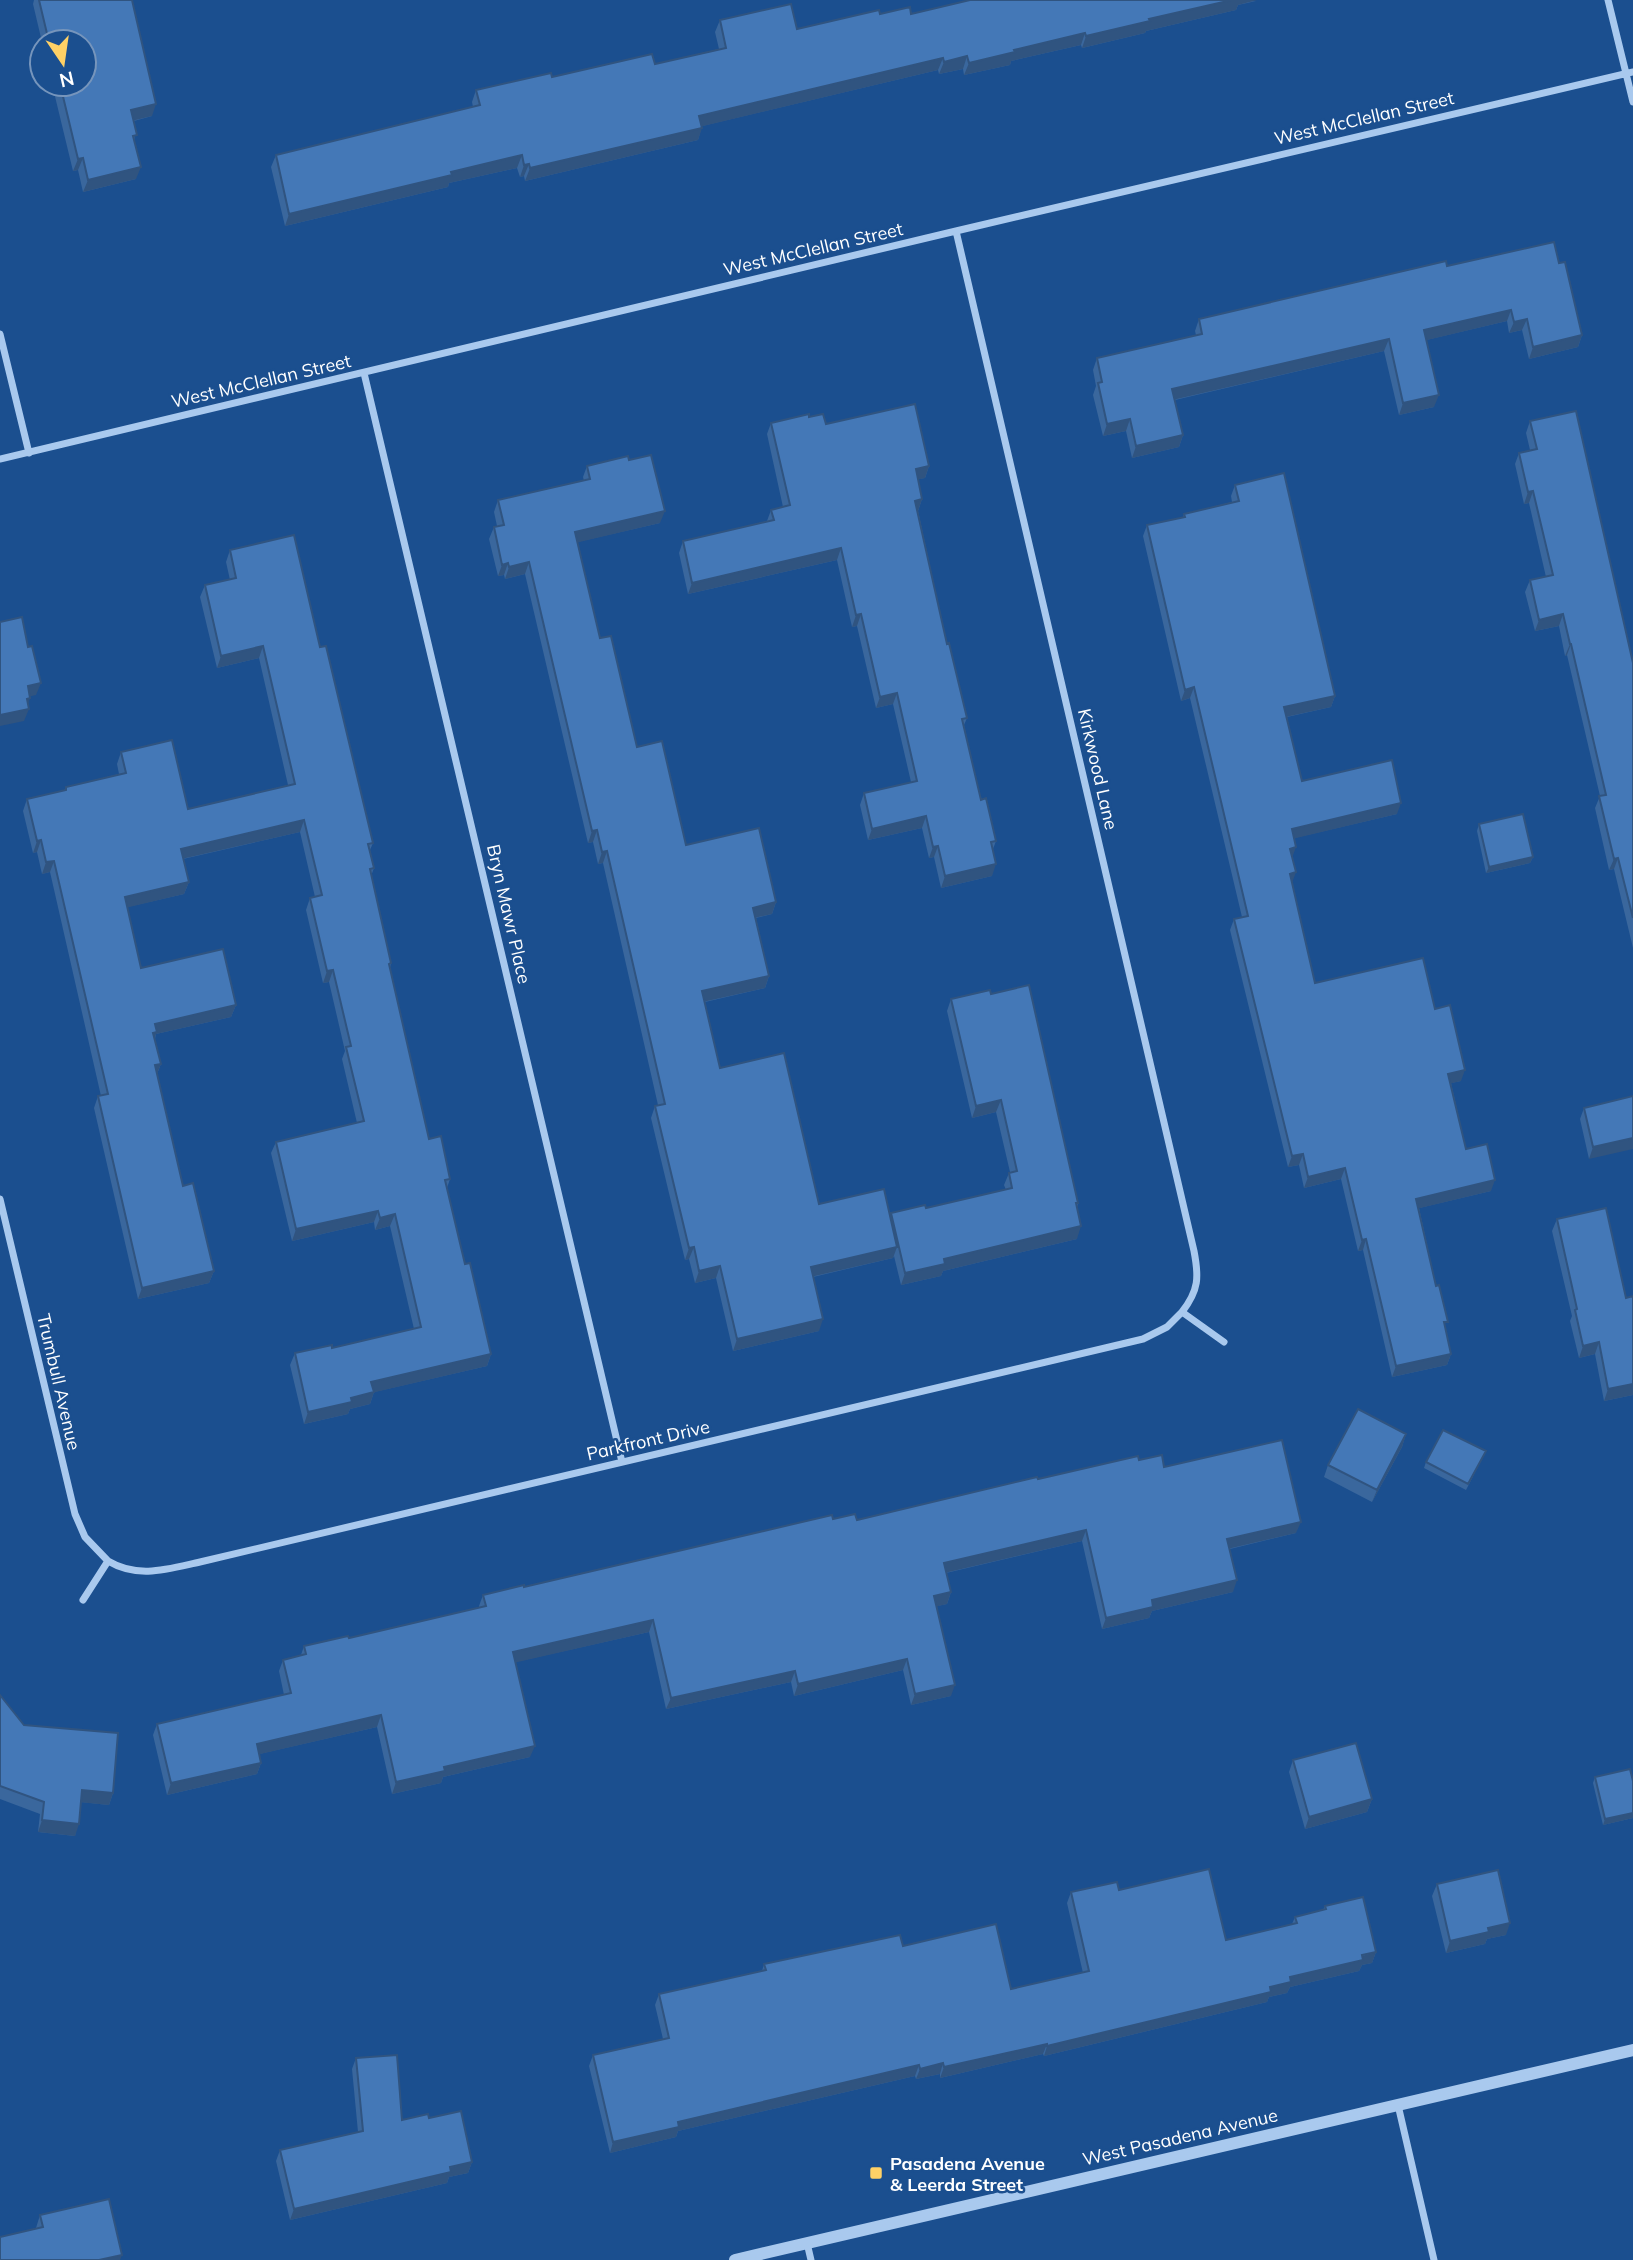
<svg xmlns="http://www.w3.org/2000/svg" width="1633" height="2260" font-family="Mulish,sans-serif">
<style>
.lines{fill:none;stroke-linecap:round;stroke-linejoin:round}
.minor{stroke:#a9c9ee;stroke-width:7}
.tertiary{stroke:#a9c9ee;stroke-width:12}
.wall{fill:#3a679d}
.shaded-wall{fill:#305480}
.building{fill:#4478b7;stroke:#305480;stroke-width:2}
.poi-dot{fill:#ffd166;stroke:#1b4f8f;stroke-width:2.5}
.labels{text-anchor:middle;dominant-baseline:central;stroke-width:5;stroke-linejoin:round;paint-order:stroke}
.street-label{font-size:18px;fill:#fff;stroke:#1b4f8f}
.poi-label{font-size:18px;font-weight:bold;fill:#fff;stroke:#1b4f8f;text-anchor:start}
</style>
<rect width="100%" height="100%" fill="#1b4f8f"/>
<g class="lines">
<path class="minor" d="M1608,0L1633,102
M956,231L1194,1251C1199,1277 1199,1290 1182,1312
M0,334L29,453
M364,373L622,1462
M0,459L956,231L1633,72
M0,1199L75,1514L85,1537L108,1561
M83,1600L108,1561C138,1579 168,1569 200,1562L1143,1339L1167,1327L1182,1312L1224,1342
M1398,2105L1434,2260
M807,2243L811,2260"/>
<path class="tertiary" d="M735,2260L1633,2050"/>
</g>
<path class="wall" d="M34,0H132L152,116L134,121L136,179L83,192L78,170L73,171L52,84H84V42H42L33,4Z
M1256,1L1238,5L1236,10L1146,31L1145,33L1082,48L1081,45L1011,61L1010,65L964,75L963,69L939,74L938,70L702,126L698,140L525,181L524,176L520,177L517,168L449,183L448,187L285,226L271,167L276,155L473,107L472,102L476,90L552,77L655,64L719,49L715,32L720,20L797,29L880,14Z
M1559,263L1582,335L1578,347L1529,359L1522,330L1509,333L1507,321L1426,340L1434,407L1399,415L1384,351L1175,400L1183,435L1179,447L1132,458L1126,431L1103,436L1093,395L1096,386L1093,370L1097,358L1196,335L1195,331L1199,319L1447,266Z
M809,417L929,466L925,478L918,479L922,499L918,511L947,644L967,718L964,725L981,800L996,841L993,849L992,876L941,888L934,857L929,858L922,828L868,840L860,805L864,793L911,782L893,704L876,708L857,626L852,627L837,560L688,594L679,553L683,541L767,521L771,510L783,507L767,434L771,423Z
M1530,421L1633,663V948L1614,869L1609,870L1595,808L1600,796L1567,655L1565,656L1559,626L1535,631L1525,592L1530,580L1546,577L1529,503L1524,504L1515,464L1519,453L1530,450L1526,433Z
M629,460L660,523L577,542L600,638L637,747L686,845L776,902L772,914L756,918L769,976L765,988L705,1002L720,1068L819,1204L890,1215L891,1213L926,1208L1006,1190L1004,1185L1009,1173L1010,1172L996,1112L972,1118L947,1011L951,999L991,994L1078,1203L1077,1208V1239L943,1271L941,1276L901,1285L894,1256L893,1258L813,1277L819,1331L733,1351L716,1278L695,1283L689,1259L685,1260L651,1118L655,1106L658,1105L603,863L598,864L593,842L588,843L525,574L505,579L504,575L498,576L489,539L494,527L497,526L494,512L498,500L584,481L583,477L587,466Z
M1235,485L1335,696L1331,707L1287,717L1302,781L1397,814L1294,838L1292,858V882L1315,983L1435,1009L1461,1081L1451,1083L1466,1149L1491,1191L1419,1208L1451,1354L1447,1365L1392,1377L1363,1250L1358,1251L1341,1179L1304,1188L1299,1165L1288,1167L1230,930L1234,919L1242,917L1190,698L1181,701L1143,536L1147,525L1183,517L1184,514L1232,502L1231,496Z
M230,550L320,647L373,843L370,850L374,868L371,876L391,963L390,968L429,1139L450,1179L447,1188L465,1264L491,1354L487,1366L374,1392L370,1404L350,1409L348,1414L304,1424L290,1365L295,1353L332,1348L414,1329L390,1226L375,1230L374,1222L292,1241L271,1153L276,1142L357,1123L342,1059L345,1051L329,982L323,983L306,910L310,898L315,897L300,832L183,859L189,882L184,894L127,907L141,968L236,1005L231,1017L156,1034L155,1039L161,1064L157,1074L183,1186L214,1271L209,1283L138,1299L94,1108L98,1096H101L50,872L42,874L37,852L33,853L23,811L27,799L64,791L66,787L119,774L117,764L121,752L188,809L288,785L259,658L217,668L200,597L205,585L230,580L226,562Z
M1479,824L1533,857L1530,863L1486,873L1477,831Z
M1633,1096L1589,1159L1580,1119L1584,1108Z
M1557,1219L1626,1298L1633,1296V1395L1604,1401L1595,1354L1579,1358L1570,1321L1572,1316L1552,1231Z
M1406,1434L1402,1447L1372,1502L1324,1477L1328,1465Z
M1483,1457L1466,1490L1424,1468L1426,1462Z
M1139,1460L1164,1467L1296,1533L1230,1549L1233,1592L1152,1611L1149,1618L1102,1629L1082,1541L946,1573L951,1592L947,1604L937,1606L951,1696L911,1705L903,1670L794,1696L791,1682L666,1709L649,1632L515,1662L530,1757L443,1777L441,1783L392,1794L377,1727L259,1754L261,1763L257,1774L167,1795L153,1735L157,1724L284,1695L279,1671L283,1660L301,1655L304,1646L349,1638L479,1608V1606L483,1595L524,1587L833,1519L857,1520L1038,1479Z
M0,1695L24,1725L113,1793L109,1805L81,1802L75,1836L38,1832L40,1814L0,1799Z
M1293,1760L1372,1799L1367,1812L1305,1829L1289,1772Z
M1595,1777L1633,1781V1818L1603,1825L1593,1783Z
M1437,1884L1506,1935L1487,1939L1485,1944L1446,1953L1432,1896Z
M1119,1890L1226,1940L1292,1924L1295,1917L1323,1910L1325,1906L1376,1952L1372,1963L1362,1965L1359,1971L1290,1987L1287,1993L1269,1997L1267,2002L1044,2056L1043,2054L940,2078V2074L916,2079L915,2076L678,2131L676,2137L610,2153L589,2066L593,2055L663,2039L655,2005L659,1994L762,1971L764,1964L903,1946L1011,1989L1083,1973L1067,1903L1071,1892Z
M356,2058L402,2120L429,2118L472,2162L468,2173L449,2177L447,2183L290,2220L276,2161L280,2150L358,2132L352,2069Z
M40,2215L120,2260L36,2228Z"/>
<path class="shaded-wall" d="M1232,0H1257L1238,5L1236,10L1146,31L1145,33L1082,48L1086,36L1149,19Z
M1085,33L1081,45L1011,61L1010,65L964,75L969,63L1014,50Z
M967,56L963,69L939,74L944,62Z
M943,58L938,70L695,128L699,116Z
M156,104L152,116L127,122L131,110Z
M702,128L698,140L525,181L530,168Z
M522,155L517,168L449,183L448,187L285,226L289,214L451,172Z
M83,158L78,170L73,171L78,159Z
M529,164L524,176L520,177L524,165Z
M141,167L136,179L83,192L88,180Z
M1511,310L1507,321L1419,342L1424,330Z
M1527,319L1522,330L1509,333L1514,322Z
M1582,335L1578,347L1529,359L1533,347Z
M1389,339L1384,351L1168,401L1172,389Z
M1439,395L1434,407L1399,415L1403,403Z
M1130,419L1126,431L1103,436L1107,424Z
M1183,435L1179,447L1132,458L1136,446Z
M929,466L925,478L911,481L916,469Z
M1533,491L1529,503L1524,504L1528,492Z
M922,499L918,511L911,512L915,501Z
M665,511L660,523L571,544L575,532Z
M841,548L837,560L688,594L692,583Z
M529,562L525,574L505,579L509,567Z
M508,563L504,575L498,576L502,565Z
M861,614L857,626L852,627L856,615Z
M1563,614L1559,626L1535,631L1539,620Z
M1570,644H1571L1567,655L1565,656Z
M263,646L259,658L217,668L221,656Z
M41,683L36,695L23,698L28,686Z
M1194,687L1190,698L1181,701L1185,690Z
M897,693L893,704L876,708L880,697Z
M1335,696L1331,707L1281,718L1284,707Z
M30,698L26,709H29L24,721L0,726V715L27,699Z
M1401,803L1397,814L1288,840L1292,829Z
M926,816L922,828L868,840L872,829Z
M304,820L300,832L177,860L181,849Z
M597,830L593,842L588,843L592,831Z
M41,840L37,852L33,853L37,841Z
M938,846L934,857L929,858L933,847Z
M1296,847L1292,858L1290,849Z
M607,851L603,863L598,864L602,852Z
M1533,857L1530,863L1486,873L1489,867Z
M1618,858L1614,869L1609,870L1614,859Z
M54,861L50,872L42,874L46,862Z
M996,864L992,876L941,888L945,876Z
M1296,872L1292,883L1290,874Z
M189,882L184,894L121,909L125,897Z
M776,902L772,914L749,919L753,908Z
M333,970L329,982L323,983L327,971Z
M769,976L765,988L698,1003L702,991Z
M236,1005L231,1017L156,1034L153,1044L149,1045L155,1024Z
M161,1064L156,1076L155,1065Z
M1465,1070L1461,1081L1444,1085L1448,1074Z
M1001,1100L996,1112L972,1118L976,1106Z
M1633,1138V1149L1589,1159L1593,1147Z
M1303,1154L1299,1165L1288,1167L1292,1156Z
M1345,1168L1341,1179L1304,1188L1308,1177Z
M1495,1180L1491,1191L1412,1210L1416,1199Z
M378,1211L374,1222L292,1241L296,1229Z
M395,1214L390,1226L375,1230L380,1218Z
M1081,1226L1077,1239L943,1271L941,1276L901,1285L905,1273L944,1259Z
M1366,1239L1363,1250L1358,1251L1362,1240Z
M694,1247L689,1259L685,1260L689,1248Z
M897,1247L893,1258L806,1278L811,1267Z
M720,1266L716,1278L695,1283L699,1271Z
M214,1271L209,1283L138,1299L142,1288Z
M823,1319L819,1331L733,1351L737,1339Z
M1599,1342L1595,1354L1579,1358L1583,1346Z
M491,1354L487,1366L367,1394L371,1382Z
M1451,1354L1447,1365L1392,1377L1396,1366Z
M1633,1384V1395L1604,1401L1608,1389Z
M374,1392L370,1404L350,1409L348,1414L304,1424L308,1412L351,1398Z
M1406,1434L1402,1447L1372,1502L1377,1490Z
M1301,1522L1296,1533L1223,1550L1227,1539Z
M1086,1530L1082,1541L940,1574L944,1563Z
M1237,1580L1233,1592L1152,1611L1149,1618L1102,1629L1106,1618L1152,1600Z
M951,1592L947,1604L930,1608L934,1596Z
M653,1620L649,1632L509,1664L513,1652Z
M907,1659L903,1670L794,1696L798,1684Z
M795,1671L791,1682L666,1709L671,1698Z
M955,1685L951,1696L911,1705L915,1694Z
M381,1715L377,1727L252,1756L257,1744Z
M535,1746L530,1757L443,1777L441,1783L392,1794L396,1782L444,1767Z
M261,1763L257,1774L167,1795L171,1783Z
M82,1790L113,1793L109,1805L78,1802Z
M1372,1799L1367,1812L1305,1829L1309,1817Z
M1633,1813V1818L1603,1825L1605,1819Z
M42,1820L79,1824L75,1836L38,1832Z
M1510,1923L1506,1935L1487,1939L1485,1944L1446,1953L1450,1941L1488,1928Z
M1376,1952L1372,1963L1362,1965L1359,1971L1290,1987L1287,1993L1269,1997L1267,2002L1044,2056L1047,2046L1270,1987L1290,1977Z
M1047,2044L1043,2054L940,2078L944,2067Z
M943,2063L940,2074L916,2079L920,2069Z
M919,2065L915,2076L678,2131L676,2137L610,2153L613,2142L678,2122Z
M472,2162L468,2173L449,2177L447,2183L290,2220L294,2209Z
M122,2255L120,2260H99Z"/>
<path class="building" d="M39,0H132L156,104L131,110L137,135L133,136L141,167L88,180L83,158L78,159L60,84H84V42H49Z
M970,0H1232L1149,19L1150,21L1086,36L1085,33L1014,50L1015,52L969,63L967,56L944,62L943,58L699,116L702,128L530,168L529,164L524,165L522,155L451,172L452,175L289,214L276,155L480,105L476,90L551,73L552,77L652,54L655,64L726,48L720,20L791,4L797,29L879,10L880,14L910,7L911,14Z
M1554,242L1559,263L1565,262L1582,335L1533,347L1527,319L1514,322L1511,310L1424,330L1439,395L1403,403L1389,339L1172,389L1183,435L1136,446L1130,419L1107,424L1098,383L1102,382L1097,358L1202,334L1199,319L1446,261L1447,266Z
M915,404L929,466L916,469L922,499L915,501L947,644L949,643L967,718L962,719L981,800L986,798L996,841L991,842L996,864L945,876L938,846L933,847L926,816L872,829L864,793L917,781L897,693L880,697L861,614L856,615L841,548L692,583L683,541L774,520L771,510L790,505L771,423L809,414V417L823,414L826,424Z
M1576,411L1633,663V918L1618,858L1614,859L1599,796L1606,795L1571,644H1570L1563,614L1539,620L1530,580L1553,575L1533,491L1528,492L1519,453L1537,449L1530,421Z
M651,455L665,511L575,532L600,638L611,636L637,747L662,741L686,845L759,828L776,902L753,908L769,976L702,991L720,1068L784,1053L819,1204L884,1189L897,1247L811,1267L823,1319L737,1339L720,1266L699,1271L694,1247L689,1248L655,1106L665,1104L607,851L602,852L597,830L592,831L529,562L509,567L508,563L502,565L494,527L504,525L498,500L590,479L587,466L628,456L629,460Z
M1284,473L1335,696L1284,707L1302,781L1392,760L1401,803L1292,829L1296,847L1290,849L1296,872L1290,874L1315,983L1423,958L1435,1009L1450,1005L1465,1070L1448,1074L1466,1149L1487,1144L1495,1180L1416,1199L1436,1286L1439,1285L1448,1322H1444L1451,1354L1396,1366L1366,1239L1362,1240L1345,1168L1308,1177L1303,1154L1292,1156L1234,919L1248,916L1194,687L1185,690L1147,525L1185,517L1184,514L1239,501L1235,485Z
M294,535L320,647L326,646L373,843L368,844L374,868L370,869L391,963L389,964L429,1139L441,1136L450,1179L445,1180L465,1264L470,1263L491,1354L371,1382L374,1392L351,1398L352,1402L308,1412L295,1353L332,1345V1348L421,1327L395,1214L380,1218L378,1211L296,1229L276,1142L364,1121L346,1047L351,1046L333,970L327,971L310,898L322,895L304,820L181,849L189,882L125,897L141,968L223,949L236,1005L155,1024L157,1032L153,1033L161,1064L155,1065L183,1186L193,1183L214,1271L142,1288L98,1096L108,1094L54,861L46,862L41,840L37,841L27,799L66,790V787L126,773L121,752L172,740L188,809L295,784L263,646L221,656L205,585L236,578L230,550Z
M22,617L28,647L32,646L41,683L28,686L30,698L27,699L29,709L0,715V622Z
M1523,814L1533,857L1489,867L1479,824Z
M1029,985L1078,1203H1076L1081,1226L944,1259L945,1264L905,1273L891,1213L925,1205L926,1208L1012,1188L1009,1173L1017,1171L1001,1100L976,1106L951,999L990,990L991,994Z
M1633,1096V1138L1593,1147L1584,1108Z
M1606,1208L1626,1298L1633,1296V1384L1608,1389L1599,1342L1583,1346L1575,1310L1577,1309L1557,1219Z
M1358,1409L1406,1434L1377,1490L1328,1465Z
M1443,1430L1486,1451L1468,1484L1426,1462Z
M1282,1440L1301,1522L1227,1539L1237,1580L1152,1600L1153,1607L1106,1618L1086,1530L944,1563L951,1592L934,1596L955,1685L915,1694L907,1659L798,1684L795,1671L671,1698L653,1620L513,1652L535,1746L444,1767L445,1771L396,1782L381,1715L257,1744L261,1763L171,1783L157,1724L291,1693L283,1660L306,1654L304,1646L348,1636L349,1638L486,1606L483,1595L524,1585V1587L832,1515L833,1519L855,1514L857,1520L1037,1477L1038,1479L1138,1456L1139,1460L1162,1455L1164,1467Z
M0,1695L24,1725L118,1733L113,1793L82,1790L79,1824L42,1820L44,1802L0,1786Z
M1356,1743L1372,1799L1309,1817L1293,1760Z
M1630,1769L1633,1781V1813L1605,1819L1595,1777Z
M1209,1869L1226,1940L1297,1923L1295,1917L1326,1909L1325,1906L1363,1897L1376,1952L1362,1955L1363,1960L1290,1977L1291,1982L1270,1987L1271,1992L1047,2046V2044L944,2067L943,2063L920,2069L919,2065L678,2122L679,2127L613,2142L593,2055L669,2038L659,1994L766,1970L764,1964L900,1935L903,1946L996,1924L1011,1989L1089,1971L1071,1892L1117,1882L1119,1890Z
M1498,1870L1510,1923L1488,1928L1489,1932L1450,1941L1437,1884Z
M397,2055L402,2120L428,2114L429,2118L461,2111L472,2162L450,2167L451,2172L294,2209L280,2150L363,2131L356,2058Z
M109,2199L122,2255L99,2260H0V2237L43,2227L40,2215Z"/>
<rect class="poi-dot" x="869" y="2166" width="14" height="14" rx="3.5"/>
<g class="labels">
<g class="street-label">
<text transform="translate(1364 118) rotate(-13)">West McClellan Street</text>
<text transform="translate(813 249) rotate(-13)">West McClellan Street</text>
<text transform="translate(261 381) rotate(-13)">West McClellan Street</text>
<text transform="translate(1098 769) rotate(77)">Kirkwood Lane</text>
<text transform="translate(509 914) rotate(77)">Bryn Mawr Place</text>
<text transform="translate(59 1382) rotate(77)">Trumbull Avenue</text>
<text transform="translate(648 1440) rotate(-13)">Parkfront Drive</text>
<text transform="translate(1180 2137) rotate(-13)">West Pasadena Avenue</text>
</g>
<g class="poi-label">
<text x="890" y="2163">Pasadena Avenue<tspan x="890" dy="21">&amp; Leerda Street</tspan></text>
</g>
</g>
<g transform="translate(63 63) rotate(167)"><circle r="33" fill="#1b4f8f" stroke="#7695bc" stroke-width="2"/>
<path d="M0-5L12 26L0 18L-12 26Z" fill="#ffd166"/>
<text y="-10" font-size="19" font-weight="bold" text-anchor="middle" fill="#ffffff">N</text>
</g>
</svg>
